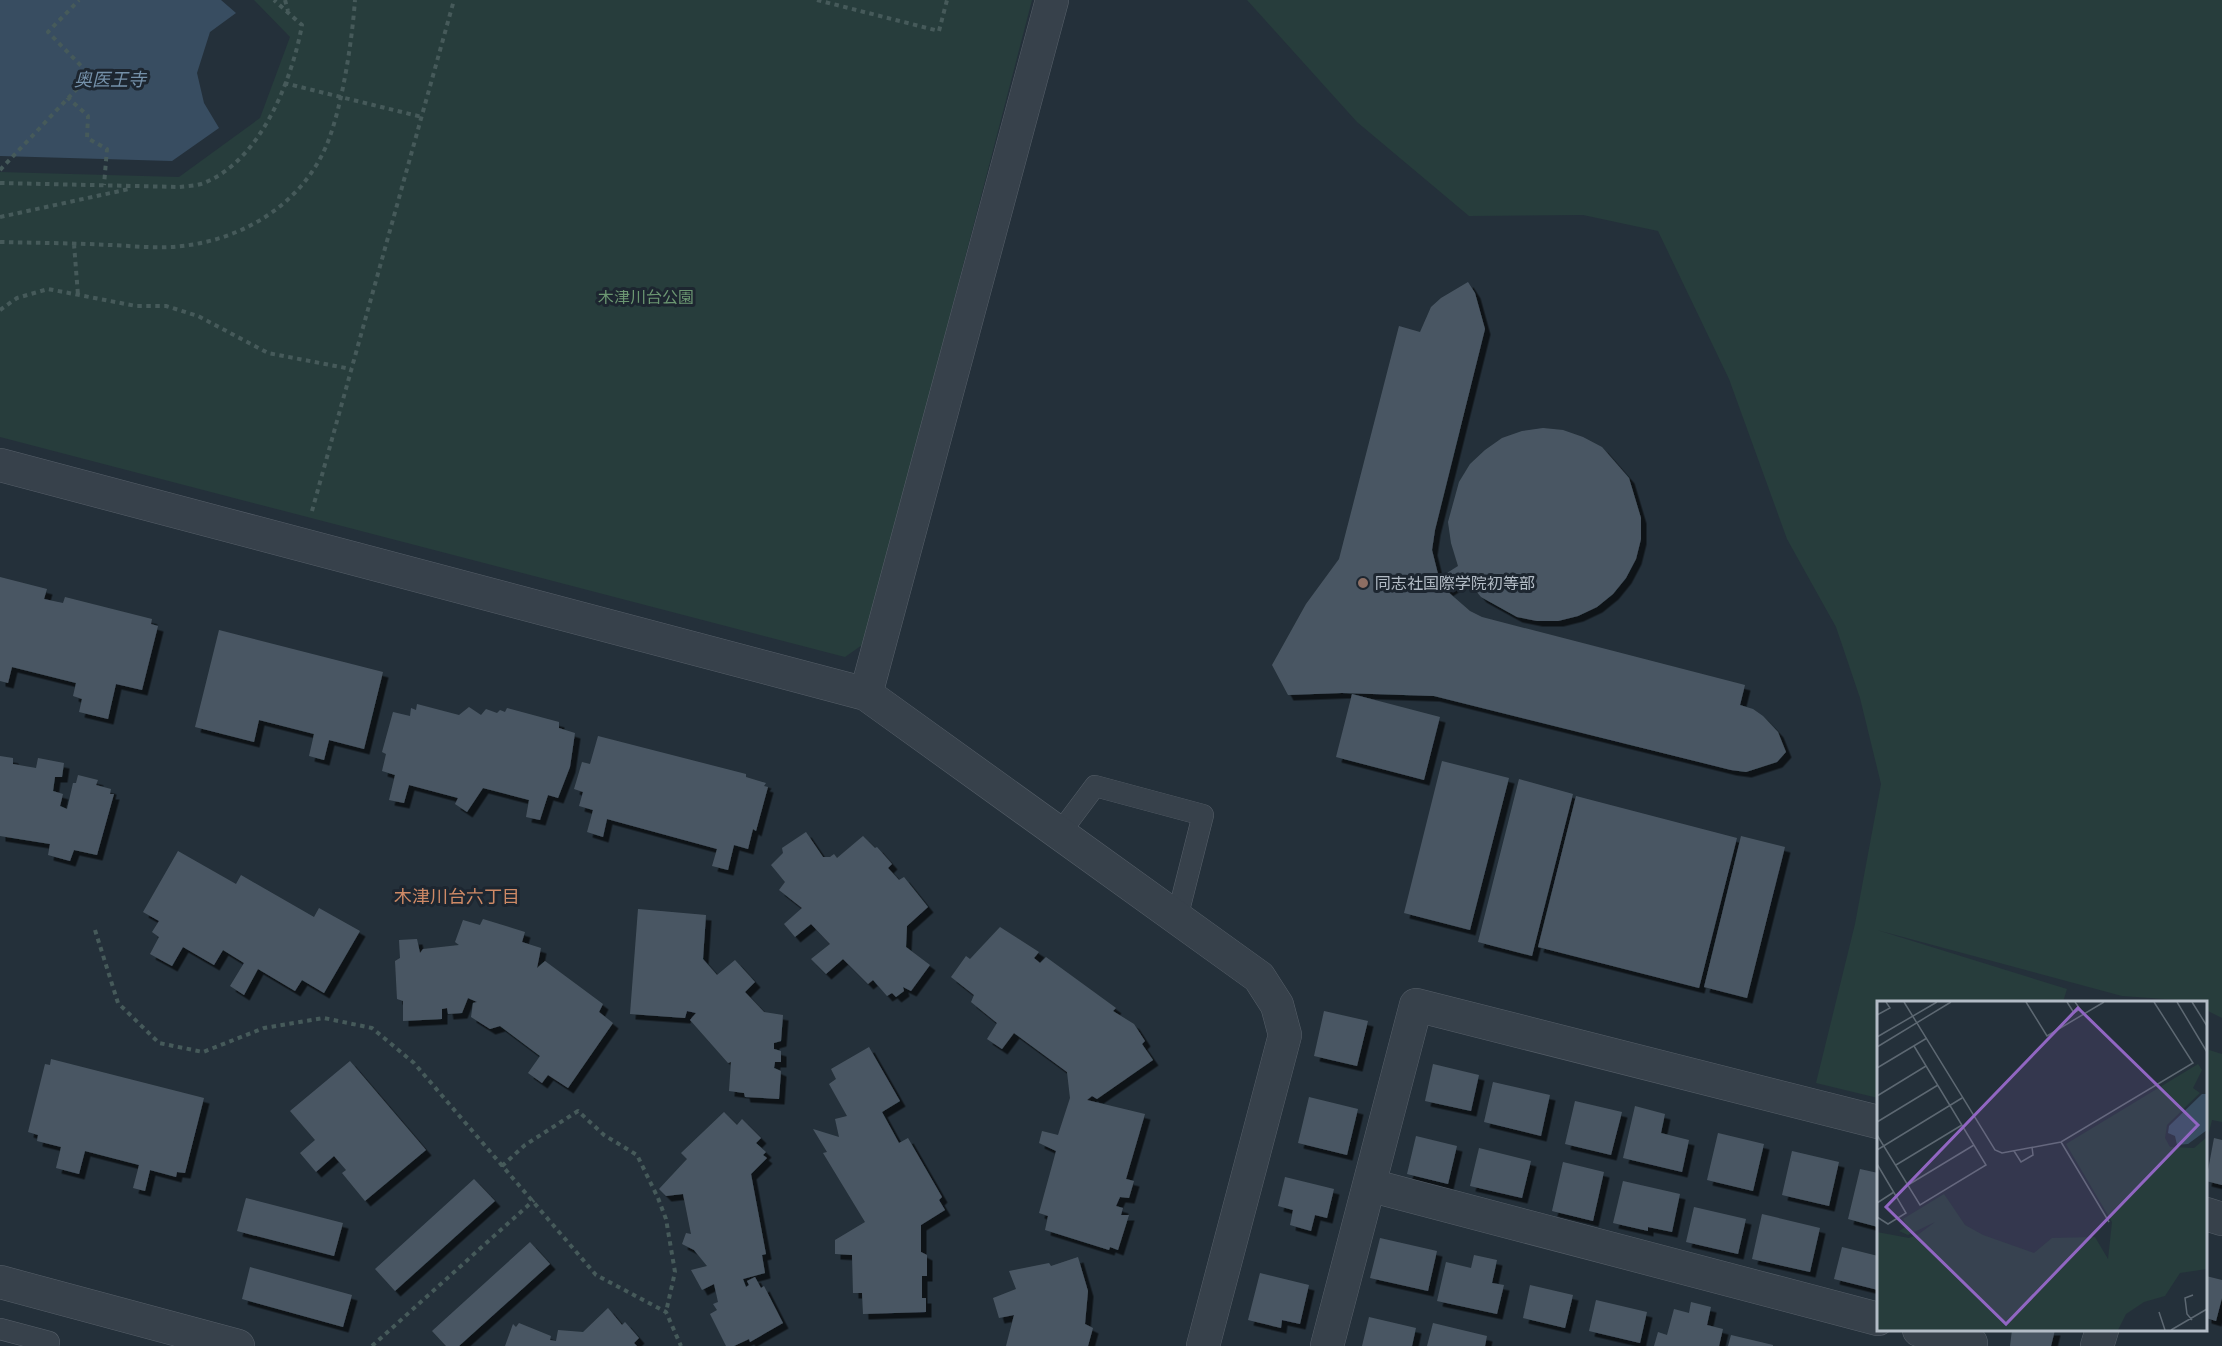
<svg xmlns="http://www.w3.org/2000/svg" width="2222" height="1346" font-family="Raleway,'Noto Sans JP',sans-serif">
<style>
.green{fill:#273d3c}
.water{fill:#384d61}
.building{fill:#4a5763;filter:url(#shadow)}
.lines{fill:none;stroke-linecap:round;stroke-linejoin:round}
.lane-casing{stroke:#565f69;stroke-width:22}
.street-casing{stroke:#565f69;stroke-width:34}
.path{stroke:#465a5a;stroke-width:4;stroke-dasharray:4.5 4.5;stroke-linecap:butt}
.lane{stroke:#37414b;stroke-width:21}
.street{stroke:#37414b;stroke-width:33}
.education-dot{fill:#8d6e63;stroke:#1d2630;stroke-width:2}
.labels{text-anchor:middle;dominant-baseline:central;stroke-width:6;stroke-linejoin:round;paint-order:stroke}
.park-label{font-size:16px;fill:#6b9671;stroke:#1d2630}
.poi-label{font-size:16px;fill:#b3bcc6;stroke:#1d2630;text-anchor:start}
.water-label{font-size:18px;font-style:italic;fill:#7490a9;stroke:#1d2630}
.neighbourhood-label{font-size:18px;fill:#cf8a66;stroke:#1d2630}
.inset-road{fill:none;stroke:#5d6872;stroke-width:1.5}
.view{fill:#9166c2;fill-opacity:0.15;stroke:#9166c2;stroke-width:3}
.inset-edge{fill:none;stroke:#b3bcc6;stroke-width:3}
</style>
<defs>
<filter id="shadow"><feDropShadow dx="5.5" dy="5.5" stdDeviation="0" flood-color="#0009"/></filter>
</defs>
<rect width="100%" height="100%" fill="#24303a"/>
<path class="green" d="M254,0H1032L865,643L845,657L0,437V172L179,177L260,118L290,37Z
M1247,0H2222V1018L2206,1010V1002L2122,996L1877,930L2067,989L2063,1002H1878V1098L1816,1083L1855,924L1881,784L1860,698L1836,627L1787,539L1729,379L1658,231L1583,215L1469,216L1357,122Z
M2206,1049L2222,1054V1122L2212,1120L2206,1144Z"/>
<path class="water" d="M0,0H221L236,13L210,32L197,73L204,103L219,128L172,161L0,156Z"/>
<path class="building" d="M1468,282L1475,293L1485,329L1435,530L1432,550L1439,578L1458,566L1451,543L1448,522L1459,482L1470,464L1485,450L1502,438L1522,431L1543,428L1563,430L1583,437L1602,447L1629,478L1641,518V539L1636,559L1626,578L1613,594L1597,607L1578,616L1558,621H1537L1517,617L1481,597L1466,579L1447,591L1470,611L1482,617L1745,685L1740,705L1753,709L1763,716L1778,732L1786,752L1777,762L1746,772L1731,770L1434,696L1342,693L1288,695L1272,665L1306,604L1339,559L1399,326L1420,332L1431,307L1441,298Z
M0,577L47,589L44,599L63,603L65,597L152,619L151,624L158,626L142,690L116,684L108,719L79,712L82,699L73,696L76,683L12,667L8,683L0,681Z
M219,630L383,672L364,749L329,740L324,760L309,756L314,734L259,720L254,742L195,727Z
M1352,694L1440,717L1424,780L1336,757Z
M417,704L459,715L469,707L481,715L486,709L497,713L500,710L505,712L507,708L559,722V728L575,733L570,767L558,798L548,795L540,820L526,817L529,800L483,788L467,812L455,804L458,798L409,785L404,803L389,800L395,775L382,771L386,754L382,752L393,712L410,716L411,708L416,710Z
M598,736L746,774V777L766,783L764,786L768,787L756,831L753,829L748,849L734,845L728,870L712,866L717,849L607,819L603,837L587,832L593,810L579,806L583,792L574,789L582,762L590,764Z
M0,756L13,758V764L36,768L38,758L64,763L62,777H55L53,791L63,794L60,806L67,809L73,783H76L78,775L98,780L96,785L111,789L110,794H114L97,855L74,850L70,861L48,855L50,844L0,836Z
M1442,761L1509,778L1470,930L1404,913Z
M1519,779L1573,794L1532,956L1478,942Z
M1576,796L1737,838L1699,988L1538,947Z
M806,832L823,857H830L834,854L837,858L863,836L875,848L877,847L892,864L888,868L899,880L904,877L928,907L907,926L906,947L930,965L911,991L903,987L904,991L896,997L892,993L887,996L873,980L868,984L843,959L826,974L811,959L830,944L811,924L795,937L784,924L802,908L779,890L785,882L771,865L783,853L782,848Z
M1741,836L1785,847L1747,998L1704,987Z
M178,851L236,884L241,875L314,917L319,908L360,931L324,993L302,980L295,991L258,969L244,995L230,986L244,963L223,950L214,965L183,947L172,966L150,954L159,937L152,932L159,921L143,912Z
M638,909L706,915L703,959L717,975L735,960L755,982L745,992L764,1012L783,1015L781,1041L774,1043V1049L781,1051V1062H775L774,1068L781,1071L779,1099L745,1097L744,1093L729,1091L731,1062L728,1063L690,1020L696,1013L687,1011L685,1018L630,1014Z
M483,919L525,932L522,942L541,948L537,968L545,961L603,1004L599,1012L613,1023L568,1088L548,1075L542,1083L528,1073L540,1056L500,1026L490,1029L471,1017L473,1003L477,1002L468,998L462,1013L448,1014L447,1008L442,1009V1019L403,1021V1001L397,999L395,961L400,958L399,940L417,939L420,953L423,949L459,945L455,942L463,920L480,925Z
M1000,927L1039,952L1034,958L1040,963L1046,957L1116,1008L1113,1011L1134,1024L1145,1041L1142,1044L1153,1060L1097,1099L1092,1096L1087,1100L1145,1114L1126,1179L1134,1181L1129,1198L1120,1197L1116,1206L1123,1208L1121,1215H1129L1118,1250L1110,1247L1109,1250L1045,1230L1048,1216L1039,1213L1056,1151L1039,1143L1042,1131L1058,1135L1070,1098L1067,1072L1014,1033L1002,1049L987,1039L997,1023L971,1002L974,995L951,977L966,956L970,959Z
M1324,1011L1368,1021L1357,1066L1314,1056Z
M869,1047L900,1101L882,1112L899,1143L908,1138L942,1197L939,1200L945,1210L921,1225V1252L927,1255V1276H922V1298H926V1312L863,1314L862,1293H853L852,1255L835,1254V1240L865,1222L823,1153L827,1152L813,1129L839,1137L835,1119L847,1116L829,1084L836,1079L831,1069Z
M51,1059L204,1098L185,1173L177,1172L176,1177L150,1170L145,1191L133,1188L139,1165L85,1151L79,1174L56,1168L61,1147L37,1141L38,1135L28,1132L45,1064L50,1065Z
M350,1061L426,1150L365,1201L342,1173L346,1170L334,1156L316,1172L300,1153L315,1140L290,1111Z
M1433,1064L1479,1075L1471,1111L1425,1101Z
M1493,1082L1550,1095L1541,1136L1484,1122Z
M1309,1097L1358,1109L1347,1155L1298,1143Z
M1575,1101L1622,1112L1611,1155L1565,1144Z
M1635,1106L1665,1114L1661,1133L1689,1140L1682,1172L1623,1158Z
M724,1112L737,1125L742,1119L761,1138L756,1143L766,1152L763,1155L767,1158L751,1174L766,1254L762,1255L765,1273L743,1279L746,1287L749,1285L747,1281L755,1277L761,1288L764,1286L783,1323L750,1342L749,1339L734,1346H726L710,1314L717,1310L713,1304L718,1302L714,1284L702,1290L691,1270L707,1266L694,1250L682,1244L686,1233L691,1234L683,1194L666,1196L659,1189L687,1159L681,1153Z
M1718,1133L1764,1144L1753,1191L1707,1180Z
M1416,1136L1457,1146L1448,1184L1407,1174Z
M2214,1138L2222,1140V1185L2206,1181Z
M1479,1148L1531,1161L1522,1198L1470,1186Z
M1792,1151L1839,1162L1829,1206L1782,1195Z
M1563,1162L1604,1172L1593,1221L1552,1211Z
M1860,1169L1878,1173V1227L1848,1219Z
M1285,1177L1334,1189L1327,1218L1315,1215L1311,1231L1290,1225L1293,1210L1278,1206Z
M474,1179L495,1201L395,1291L375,1269Z
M1623,1181L1680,1194L1672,1232L1648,1227V1231L1613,1223Z
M246,1198L343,1223L334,1256L237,1231Z
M1694,1207L1746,1219L1738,1254L1686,1242Z
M1762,1214L1820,1228L1810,1272L1752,1259Z
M1380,1238L1437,1251L1428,1291L1370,1278Z
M530,1242L550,1264L459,1346H446L432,1331Z
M1842,1247L1878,1256V1290L1834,1279Z
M1474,1255L1497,1260L1492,1283L1504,1285L1497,1314L1437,1301L1446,1262L1471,1268Z
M1078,1257L1088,1291L1085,1324L1093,1328L1088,1346H1006L1014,1315L999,1318L993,1298L1016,1289L1009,1271L1049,1263L1051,1266Z
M250,1267L352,1295L343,1327L242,1299Z
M1260,1273L1309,1285L1300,1324L1282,1320L1281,1328L1248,1320Z
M2206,1276L2222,1280V1298L2216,1321L2206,1318Z
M1530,1285L1573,1295L1565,1328L1523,1318Z
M1596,1300L1647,1312L1640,1343L1589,1331Z
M1691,1302L1711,1307L1707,1325L1723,1329L1719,1346H1654L1658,1332L1667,1335L1674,1309L1689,1313Z
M608,1308L622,1325L625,1322L639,1338L634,1343L637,1346H505L513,1324L516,1327L519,1323L551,1336L550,1340L556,1341L558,1330L583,1332Z
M1369,1317L1416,1328L1412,1346H1362Z
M1433,1323L1487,1336L1485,1346H1427Z
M2012,1330H2055L2051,1346H2010Z
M1731,1335L1773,1345V1346H1728Z"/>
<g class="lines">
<defs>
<path id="lane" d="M1059,834L1095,786L1203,815L1177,918
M0,1329L49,1342L48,1346"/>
<path id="street" d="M0,465L866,694L1259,977L1277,1005L1285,1035L1203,1346
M866,694L1052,0
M1369,1185L1878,1319
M2206,1214L2222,1219
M0,1282L238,1346
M1919,1330L1971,1343
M1327,1346L1416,1005L1878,1122
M2097,1346L2102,1330"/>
</defs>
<use href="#lane" class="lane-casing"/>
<use href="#street" class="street-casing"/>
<path class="path" d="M285,0L288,11
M817,0L939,31L947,0
M284,83L422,117
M67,97L88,116L87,138L107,149L104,185
M0,170L90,75L48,32L79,0
M0,183L179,187C187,186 198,186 206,182C261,159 292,80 302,25L274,0
M0,217L129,189
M0,242C36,243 73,243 110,245C134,246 158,249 182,246C246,239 306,201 329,139C343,101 352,41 355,0
M74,244L78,295
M0,310L17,298L48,289L136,306H166L198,316L268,353L351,369
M312,511L454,0
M95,930L118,1003L159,1043L203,1052L264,1028L324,1018L372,1028L414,1063L596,1275L666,1312L681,1346
M502,1166L525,1145L578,1111L604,1135L637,1155L658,1198L666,1219L675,1272L666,1312
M372,1346L534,1200"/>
<use href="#lane" class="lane"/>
<use href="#street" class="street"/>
</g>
<circle class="education-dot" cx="1363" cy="583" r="6"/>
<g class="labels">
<g class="park-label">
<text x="646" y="297">木津川台公園</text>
</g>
<g class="poi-label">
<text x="1375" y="583">同志社国際学院初等部</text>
</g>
<g class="water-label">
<text x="110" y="79">奥医王寺</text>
</g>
<g class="neighbourhood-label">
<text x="457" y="896">木津川台六丁目</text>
</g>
</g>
<g transform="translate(1877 1001)">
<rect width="330" height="330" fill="#24303a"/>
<path d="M321,63L325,69L316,87L323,92L290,124L288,137L293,146L317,147L330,136V268L303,272L288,295L267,301L249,313L241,329H0V231L32,237L42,233L58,221L31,234L22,230L30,225L26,218L67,193L88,224L106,234L157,252L175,237L218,236L231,258L235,221L189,143Z" fill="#273d3c"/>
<path d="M325,93H330V129L311,143L300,144L298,135L291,132L292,125Z" fill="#384d61"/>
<path class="inset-road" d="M27,1L118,149L125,152L184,141L316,62L277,1M149,1L170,35L227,1M190,1L197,12L203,8L198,1M300,1L330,51M315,1L330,25M0,14L13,7L9,1M0,36L60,1M0,46L74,1M0,67L50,37M0,95L49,65M0,121L61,84M0,134L43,204L109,164L37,45M184,141L232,221M0,149L85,97M137,150L144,161L156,154L155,146M0,163L29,212L11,223L0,216M19,164L85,124M31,184L97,144M0,202L17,191M282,311L288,329M315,319L310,313L308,297L316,294M294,329L330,308"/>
<path class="view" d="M201,7L321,124L129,323L9,206Z"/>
<rect width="330" height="330" class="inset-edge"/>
</g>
</svg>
